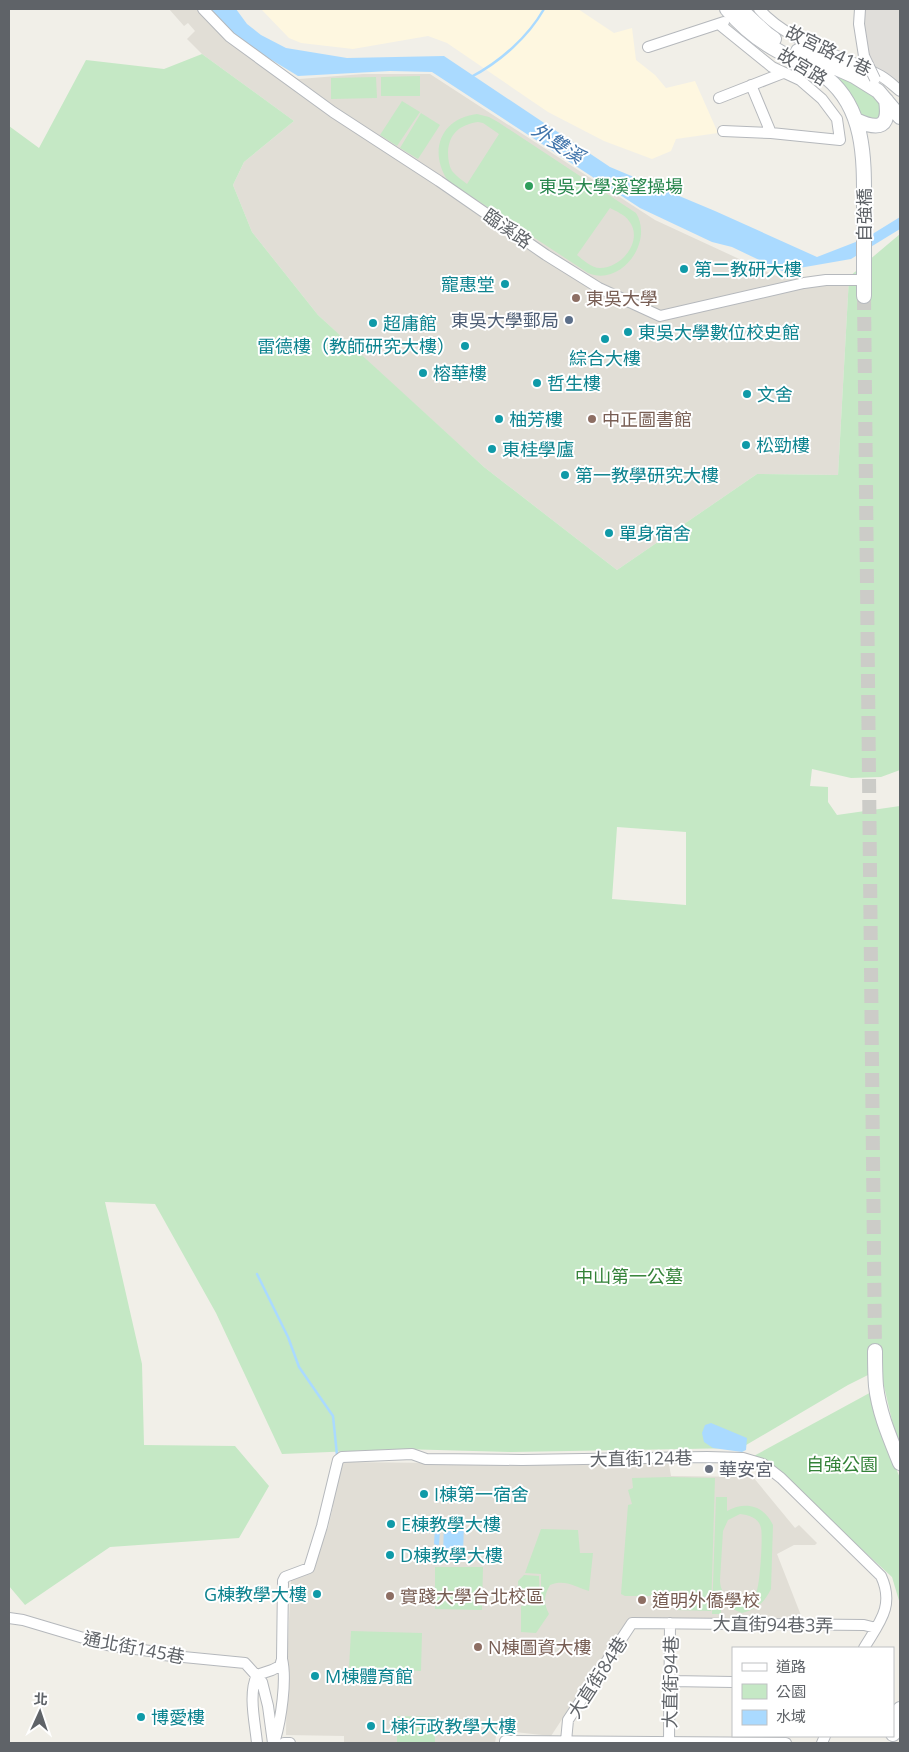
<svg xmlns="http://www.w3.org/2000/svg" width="909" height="1752" font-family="'Open Sans','Noto Sans TC',sans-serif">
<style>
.commercial{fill:#fef7e0}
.industrial{fill:#e0deda}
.education{fill:#e1ded6}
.green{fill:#c5e8c5;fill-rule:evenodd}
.water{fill:#aadaff}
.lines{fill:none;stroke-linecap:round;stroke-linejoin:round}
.stream{stroke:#aadaff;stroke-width:2.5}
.secondary-tunnel{stroke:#ccccc8;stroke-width:14;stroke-dasharray:14 7;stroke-linecap:butt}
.minor-casing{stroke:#b5b8bc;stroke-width:12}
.secondary-casing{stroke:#b6babf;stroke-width:16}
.minor{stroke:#fff;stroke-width:10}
.secondary{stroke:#fff;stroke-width:14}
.minor-bridge-casing{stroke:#b5b8bc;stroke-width:12;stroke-linecap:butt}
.minor-bridge{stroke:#fff;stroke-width:10}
.leisure-dot{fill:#2e9e5b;stroke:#fff;stroke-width:2}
.culture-dot{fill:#0f9aa8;stroke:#fff;stroke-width:2}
.education-dot{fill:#8d6e63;stroke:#fff;stroke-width:2}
.service-dot{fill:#5c6f8a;stroke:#fff;stroke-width:2}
.worship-dot{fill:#6b7280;stroke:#fff;stroke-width:2}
.labels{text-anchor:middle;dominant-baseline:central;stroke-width:4;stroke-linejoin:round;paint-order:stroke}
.street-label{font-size:18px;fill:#5f6368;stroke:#fff}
.leisure-label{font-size:18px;fill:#27864d;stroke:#fff;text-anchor:start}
.culture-label{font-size:18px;fill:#0d838f;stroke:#fff;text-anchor:start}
.education-label{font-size:18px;fill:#785e54;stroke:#fff;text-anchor:start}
.service-label{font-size:18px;fill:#4e5e75;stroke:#fff;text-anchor:end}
.park-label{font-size:18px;fill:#348238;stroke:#fff}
.worship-label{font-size:18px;fill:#5b616d;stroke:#fff;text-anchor:start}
.water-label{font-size:19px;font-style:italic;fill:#4174aa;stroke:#fff}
</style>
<rect width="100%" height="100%" fill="#f1efe8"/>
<path class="commercial" d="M261,9H578L614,33L632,28L636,60L655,75L666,88L695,81L718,133L676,139L671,151L652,159L604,141L548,112L447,43L428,36L353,49L301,43L289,38Z"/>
<path class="industrial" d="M863,9H900V98L890,88L867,57L861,28Z"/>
<path class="education" d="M169,9H209L232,36L275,69L299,79L363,74H430L655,220L776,276L819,281L849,277L838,475L757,474L617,570L484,467L387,379L318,315L252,232L233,185L244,162L294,121L202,54L187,39L195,31L188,23L184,26Z
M340,1462L523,1464H669L671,1476L753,1477L795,1528L799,1525L817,1543L815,1545H794L777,1554L802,1618L628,1619L551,1736L497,1730L495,1743H344V1736L286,1735L287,1665L291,1578L313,1568L323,1533L328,1528L333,1506V1490Z"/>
<path class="green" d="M202,54L294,121L244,162L233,185L252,232L318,315L484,467L617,570L757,474L838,475L849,277L900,234V770L881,777L851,778L812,769L810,786L828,787V802L837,815L900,806V1443L897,1442L880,1369L848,1385L741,1448L512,1452L401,1449L282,1454L216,1313L155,1204L105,1202L142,1364L144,1445L235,1446L269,1486L239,1538L110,1547L25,1605L9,1586V126L39,148L86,60L164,69ZM617,827L686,832V905L612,899Z
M821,67C845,77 867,89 885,108L882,119L867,122Z
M420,76V96H381V77Z
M376,77L377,98L331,99V78Z
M402,101L420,112L397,146L380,135Z
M421,113L440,125L418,159L400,148Z
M477,114L489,117L498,122L636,213C654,242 621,287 588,273L448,181C428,151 441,118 477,114ZM478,122L483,123L499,134L467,184C462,180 456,176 452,171C449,166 448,159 448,152C449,133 460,125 478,122ZM610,208C616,211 625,215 629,221C644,240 622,268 600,268C592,268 583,260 577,255Z
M875,1390L888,1449L900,1478V1604L892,1577L773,1468L752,1457Z
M670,1477L715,1478L711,1611L676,1610V1596H625L621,1594L628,1505L632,1504L628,1490L633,1488L632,1478Z
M716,1497H727V1511C745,1501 764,1505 773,1525L771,1589C764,1603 757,1609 742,1613L725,1606L721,1602V1614H712ZM740,1514C749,1515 759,1518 761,1528C763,1536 760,1587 756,1593C744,1613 720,1601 720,1580L723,1531L728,1520Z
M541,1529L578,1530L580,1553H593L589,1591C575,1587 565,1579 550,1585C544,1596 543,1602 549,1614L536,1633L521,1632V1606L541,1603V1574L525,1573Z
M435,1567H483L482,1610L435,1609Z
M524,1575L539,1576L540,1602L519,1603L518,1581Z
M351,1631L422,1633L421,1671L349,1668Z
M397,1716L435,1717V1743H397Z"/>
<path class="water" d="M211,9H236L247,24L261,35L286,48L347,58L444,56L610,167L715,211L817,257L866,238L900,217V229L851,259L782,271L732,247L712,242L640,208L432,72L390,71L298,76L234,37Z
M711,1423L747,1438L746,1450L742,1452L713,1448L704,1442L702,1433L705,1425Z
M444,1522H464L463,1556L443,1555Z
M435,1528H438L440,1530L439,1546L434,1544Z"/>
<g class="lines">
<path class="stream" d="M471,77C500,62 528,37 544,9
M257,1274L288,1337L299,1367L333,1416L337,1455"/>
<path class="secondary-tunnel" d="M864,296L875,1351"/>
<defs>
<path id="minor" d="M203,9L230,37L333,112L439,181L546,255L599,288L660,316L804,283L826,280H857
M759,9C790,44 841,54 881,76C888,80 894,86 900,91
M860,9L859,24L864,56
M719,24L772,67L800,80L822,99L837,119L840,140L771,133L723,131
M648,47L724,22
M751,85L771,133
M719,98L783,73
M9,1618L23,1620L107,1645L150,1651L163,1655L245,1663L262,1682L268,1706L273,1743
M257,1675L272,1670L280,1666L282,1659L283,1581L285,1577L309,1568L322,1526L338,1460L342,1457L412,1454L426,1459L522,1460L707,1457L743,1458L763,1464L781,1478L881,1576C895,1606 879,1623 864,1648
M670,1681L733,1682
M275,1740C281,1719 287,1680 282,1659
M566,1741L568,1720L632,1623L864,1625L876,1628
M257,1743C255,1722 248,1694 257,1675
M284,1743H290
M505,1743V1741L786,1743
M669,1743L670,1623
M822,1743L825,1736"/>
<path id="secondary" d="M727,9C742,27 759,41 780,52C795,61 813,66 827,78C867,111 864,164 864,212C864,240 864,268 864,296
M740,9L767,34L774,39
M798,51L854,76L878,91L900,117
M856,120C880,131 890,127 886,100
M875,1351C875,1362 875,1374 876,1386C879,1413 890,1438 900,1463
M893,1734L900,1709"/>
</defs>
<use href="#minor" class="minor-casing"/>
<use href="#secondary" class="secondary-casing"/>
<use href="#minor" class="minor"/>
<use href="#secondary" class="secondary"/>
<defs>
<path id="minor-bridge" d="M864,56L875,79"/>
</defs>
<use href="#minor-bridge" class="minor-bridge-casing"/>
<use href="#minor-bridge" class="minor-bridge"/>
</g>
<circle class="leisure-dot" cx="529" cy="186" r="5"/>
<g class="culture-dot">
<circle cx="684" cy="269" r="5"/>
<circle cx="505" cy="284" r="5"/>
<circle cx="373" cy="323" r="5"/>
<circle cx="628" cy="332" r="5"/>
<circle cx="605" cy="339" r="5"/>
<circle cx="465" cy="346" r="5"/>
<circle cx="423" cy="373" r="5"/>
<circle cx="537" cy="383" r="5"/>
<circle cx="747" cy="394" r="5"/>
<circle cx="499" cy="419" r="5"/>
<circle cx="746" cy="445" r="5"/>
<circle cx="492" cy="449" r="5"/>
<circle cx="565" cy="475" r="5"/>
<circle cx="609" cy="533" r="5"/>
<circle cx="424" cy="1494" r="5"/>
<circle cx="391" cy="1524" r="5"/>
<circle cx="390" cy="1555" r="5"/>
<circle cx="317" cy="1594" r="5"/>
<circle cx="315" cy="1676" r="5"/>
<circle cx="141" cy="1717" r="5"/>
<circle cx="371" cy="1726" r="5"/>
</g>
<g class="education-dot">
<circle cx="576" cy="298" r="5"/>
<circle cx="592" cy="419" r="5"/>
<circle cx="390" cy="1596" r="5"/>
<circle cx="642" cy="1600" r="5"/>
<circle cx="478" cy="1647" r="5"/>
</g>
<circle class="service-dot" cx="569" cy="320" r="5"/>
<circle class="worship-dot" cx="709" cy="1469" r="5"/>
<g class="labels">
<g class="street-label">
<text transform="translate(829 50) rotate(26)">故宮路41巷</text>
<text transform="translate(803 66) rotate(31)">故宮路</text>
<text transform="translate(864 215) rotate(-90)">自強橋</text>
<text transform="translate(508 228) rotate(35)">臨溪路</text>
<text transform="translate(641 1458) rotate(-1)">大直街124巷</text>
<text transform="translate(773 1624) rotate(1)">大直街94巷3弄</text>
<text transform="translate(134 1647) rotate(11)">通北街145巷</text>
<text transform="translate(597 1677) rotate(-57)">大直街84巷</text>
<text transform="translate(670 1682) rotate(-89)">大直街94巷</text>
</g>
<g class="leisure-label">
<text x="539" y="186">東吳大學溪望操場</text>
</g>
<g class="culture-label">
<text x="694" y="269">第二教研大樓</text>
<text x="495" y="284" text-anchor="end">寵惠堂</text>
<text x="383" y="323">超庸館</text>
<text x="638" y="332">東吳大學數位校史館</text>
<text x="455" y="346" text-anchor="end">雷德樓（教師研究大樓）</text>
<text x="605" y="358" text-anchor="middle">綜合大樓</text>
<text x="433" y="373">榕華樓</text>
<text x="547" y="383">哲生樓</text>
<text x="757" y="394">文舍</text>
<text x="509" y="419">柚芳樓</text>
<text x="756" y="445">松勁樓</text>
<text x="502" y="449">東桂學廬</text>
<text x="575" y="475">第一教學研究大樓</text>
<text x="619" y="533">單身宿舍</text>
<text x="434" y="1494">I棟第一宿舍</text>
<text x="401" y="1524">E棟教學大樓</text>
<text x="400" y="1555">D棟教學大樓</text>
<text x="307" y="1594" text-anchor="end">G棟教學大樓</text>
<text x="325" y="1676">M棟體育館</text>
<text x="151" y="1717">博愛樓</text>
<text x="381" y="1726">L棟行政教學大樓</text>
</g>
<g class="education-label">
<text x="586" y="298">東吳大學</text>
<text x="602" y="419">中正圖書館</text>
<text x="400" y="1596">實踐大學台北校區</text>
<text x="652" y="1600">道明外僑學校</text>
<text x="488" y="1647">N棟圖資大樓</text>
</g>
<g class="service-label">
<text x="559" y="320">東吳大學郵局</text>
</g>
<g class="park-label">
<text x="629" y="1276">中山第一公墓</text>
<text x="842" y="1464">自強公園</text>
</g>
<g class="worship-label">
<text x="719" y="1469">華安宮</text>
</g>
<g class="water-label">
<text transform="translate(558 143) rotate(33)">外雙溪</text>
</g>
</g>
<rect width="909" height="1752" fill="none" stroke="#5f6368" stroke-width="20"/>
<rect x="732" y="1647" width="162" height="90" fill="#ffffff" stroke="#bfc1c3"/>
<rect x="742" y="1663" width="25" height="8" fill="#ffffff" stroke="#bfc1c3"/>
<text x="776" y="1672" font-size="15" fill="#5f6368">道路</text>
<rect x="742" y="1684" width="25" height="15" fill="#c5e8c5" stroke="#bfc1c3"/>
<text x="776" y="1697" font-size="15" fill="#5f6368">公園</text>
<rect x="742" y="1710" width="25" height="15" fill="#aadaff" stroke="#bfc1c3"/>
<text x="776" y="1722" font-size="15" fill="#5f6368">水域</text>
<g transform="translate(40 1712) rotate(3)" stroke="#ffffff" stroke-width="4" paint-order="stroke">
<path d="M0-4L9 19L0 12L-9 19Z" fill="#5f6368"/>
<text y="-8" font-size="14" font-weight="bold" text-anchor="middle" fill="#5f6368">北</text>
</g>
</svg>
